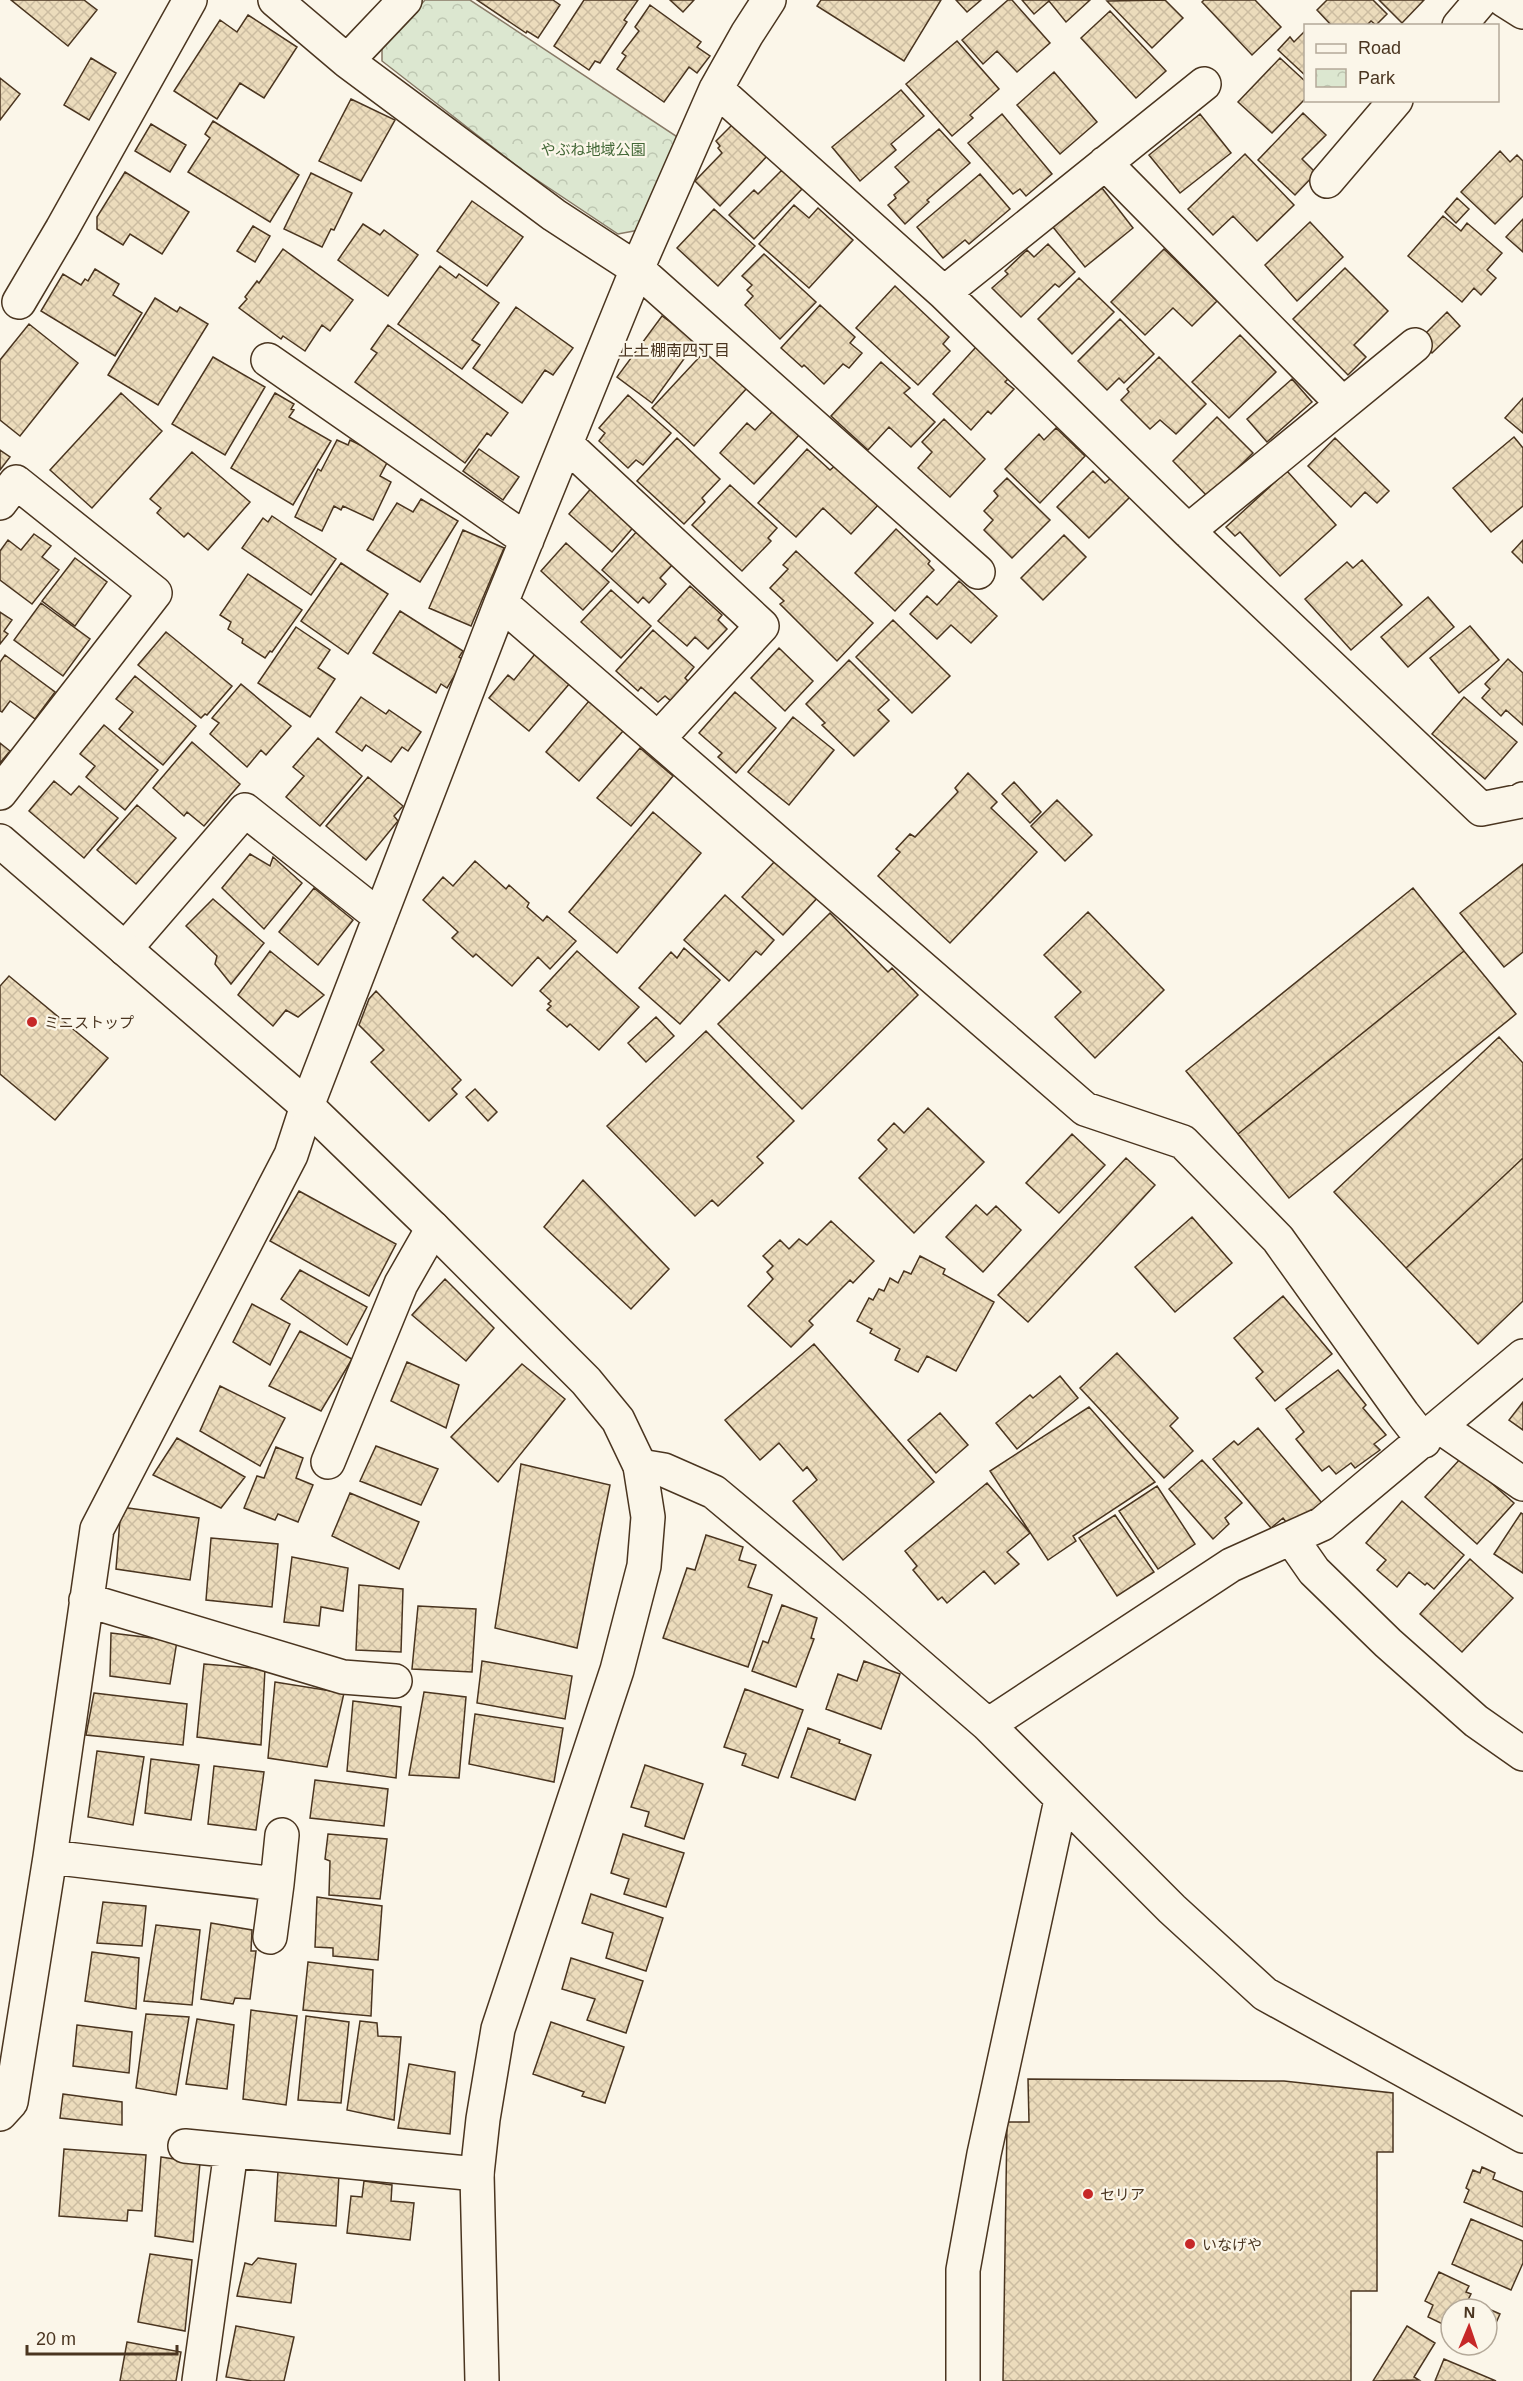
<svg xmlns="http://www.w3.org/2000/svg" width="1523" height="2381" font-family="Helvetica,'Noto Sans JP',sans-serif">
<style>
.park{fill:url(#park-crowns);stroke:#887966;stroke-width:1.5}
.building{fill:url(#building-cross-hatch);stroke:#4a3520;stroke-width:1.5}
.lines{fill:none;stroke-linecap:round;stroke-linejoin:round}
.minor-casing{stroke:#4a3520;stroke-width:36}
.tertiary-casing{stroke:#4a3520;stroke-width:36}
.minor{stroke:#fbf6e9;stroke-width:33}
.tertiary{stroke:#fbf6e9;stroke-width:33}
.poi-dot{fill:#c62828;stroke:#fbf6e9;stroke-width:2}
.labels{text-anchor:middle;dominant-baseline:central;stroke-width:4.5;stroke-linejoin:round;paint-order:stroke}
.park-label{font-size:15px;fill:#436837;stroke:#fbf6e9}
.poi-label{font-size:15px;fill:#4a3520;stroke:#fbf6e9;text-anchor:start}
.neighbourhood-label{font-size:16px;fill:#4a3520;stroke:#fbf6e9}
</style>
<defs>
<pattern id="park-crowns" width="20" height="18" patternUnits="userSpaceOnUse" patternTransform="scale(1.5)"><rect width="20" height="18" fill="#dce7d0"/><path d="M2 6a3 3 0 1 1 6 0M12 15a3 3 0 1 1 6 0" fill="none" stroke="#bec7b2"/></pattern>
<pattern id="building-cross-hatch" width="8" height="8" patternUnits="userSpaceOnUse" patternTransform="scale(1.5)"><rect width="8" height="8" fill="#ecdcbc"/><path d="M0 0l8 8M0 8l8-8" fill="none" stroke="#ccbda1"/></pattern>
</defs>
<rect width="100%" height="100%" fill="#fbf6e9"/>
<path class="park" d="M425,0H470L679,138L639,230L618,234L522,170L382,61V47Z"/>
<path class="building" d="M11,0H84L97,10L68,46Z
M477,0H553L560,5L538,38L527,31L526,33Z
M584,0H638L624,20L627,22L600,63L595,61L589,70L554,46Z
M670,0H694L683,12Z
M821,0H941L904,61L817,6Z
M956,0H981L967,12Z
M1008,0H1012L1050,43L1017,72L997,51L983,64L962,40Z
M1022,0H1090L1066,22L1049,1L1034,14Z
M1165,0L1183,18L1152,48L1107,1Z
M1204,0H1255L1281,27L1252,55L1202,2Z
M1327,0H1373L1387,14L1376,25L1371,21L1366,26H1332L1317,10Z
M1379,0H1424L1402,23Z
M650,5L701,42L697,47L710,56L697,73L689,67L664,102L617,69L626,56L622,53L639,31L635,27Z
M1110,11L1166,71L1136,98L1081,38Z
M248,15L297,47L264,98L240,83L217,119L174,91L220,20L237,32Z
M1306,30V76L1278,50L1290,37L1294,42Z
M957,41L999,89L970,115L973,118L952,136L906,84Z
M91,58L116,73L89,120L64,105Z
M1280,58L1306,82V98L1272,133L1238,102Z
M1054,72L1097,122L1060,154L1017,105Z
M0,78L20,94L0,120Z
M901,90L924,116L891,144L896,150L860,181L832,147Z
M351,99L395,120L361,181L319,161Z
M1303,113L1326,135L1302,159L1316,173L1295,195L1258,160Z
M1002,114L1052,174L1026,196L1020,189L1013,194L968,143Z
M1200,114L1231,153L1180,193L1149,155Z
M213,121L299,175L270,222L188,172L210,138L205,134Z
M734,123L769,154L720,206L695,181L722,153L718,148L720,146L716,141Z
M151,124L186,145L170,172L135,151Z
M939,129L970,163L927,200L929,202L905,224L888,205L896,198L894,195L909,182L895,167Z
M1500,151L1510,162L1517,155L1523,161V196L1495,224L1461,192Z
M1245,154L1294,205L1257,241L1233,216L1213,235L1188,209Z
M782,170L802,189L754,239L729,215L754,190L758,194Z
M125,172L189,212L162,254L130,234L123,245L97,229V217Z
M311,173L352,193L334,230L331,229L322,247L284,229Z
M980,174L1010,209L969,244L965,240L943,258L917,227Z
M1102,188L1133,228L1085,267L1053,227Z
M1457,198L1469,209L1456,223L1445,212Z
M472,201L523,237L487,286L437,251Z
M794,205L809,218L818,208L853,240L809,288L759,244Z
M714,209L755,246L718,286L677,248Z
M1443,216L1461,231L1467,223L1502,253L1487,270L1496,278L1481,295L1474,288L1462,302L1408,256Z
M1523,219V252L1506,237Z
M1310,222L1343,257L1297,301L1265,265Z
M363,224L380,235L384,230L418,255L388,296L338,260Z
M253,226L270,236L255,262L237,251Z
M1048,244L1075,272L1059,287L1055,284L1021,317L992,288L1008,274L1005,271L1027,250L1034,257Z
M283,249L353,300L330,331L322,325L305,351L283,336L281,339L239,308L247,299L245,297L257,281L259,283Z
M1164,249L1217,301L1192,326L1173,308L1145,335L1111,302Z
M764,254L816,302L780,339L745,305L753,296L747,290L752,285L742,276Z
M440,266L456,278L459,274L499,303L472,340L480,345L462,369L398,324Z
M1345,268L1388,311L1354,345L1366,357L1348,375L1293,319Z
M95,269L119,284L113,295L142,313L115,356L41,311L63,274L81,285L85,279L88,281Z
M1079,278L1114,312L1072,354L1038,319Z
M895,286L949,337L943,344L950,351L918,385L856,328Z
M155,298L177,312L180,307L208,324L158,405L108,375Z
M820,305L855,337L850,343L862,353L849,368L843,364L824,384L804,365L802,367L781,348Z
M516,307L573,348L553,375L545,370L522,403L473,368Z
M1447,312L1460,326L1432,353L1419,340Z
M662,316L697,341L652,403L617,377Z
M1120,319L1154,354L1124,383L1119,378L1107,390L1078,361Z
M29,324L78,363L20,436L0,420V360Z
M388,325L508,413L491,436L487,433L465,463L355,382L377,353L371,349Z
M1240,335L1276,372L1229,418L1192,382Z
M976,347L1009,378L1005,382L1014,389L991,414L988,411L971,430L933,394Z
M706,350L747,388L694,446L652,408Z
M213,357L265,387L225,455L172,424Z
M1159,357L1206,404L1176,434L1160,420L1150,429L1121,400L1129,392L1127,389Z
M881,362L910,388L904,393L935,422L911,447L889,427L868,450L831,416Z
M1292,379L1312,402L1267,442L1247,419Z
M121,393L162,431L92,508L50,470Z
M275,393L294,404L291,409L294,410L289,417L331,441L293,505L231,468Z
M628,395L671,433L643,465L636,460L628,468L599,441L605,433L599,428Z
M1523,398V433L1505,418Z
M773,411L800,434L754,484L720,453L747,423L755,430Z
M1217,417L1253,453L1208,497L1173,461Z
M944,419L985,459L950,497L918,468L932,452L922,442Z
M1056,428L1085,456L1040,503L1005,469L1039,434L1044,440Z
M1514,437L1523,448V506L1491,532L1453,488Z
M677,438L720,479L702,498L705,502L684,524L637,481Z
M1335,438L1389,491L1377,503L1365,492L1351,507L1308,466Z
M337,440L348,445L350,440L389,459L380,476L391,482L373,520L343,506L341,510L334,506L322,531L295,517L318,469L321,471Z
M479,449L519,477L503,500L463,471Z
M807,449L830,470L836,465L879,504L851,534L823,508L796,537L758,503Z
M0,450L10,457L0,470Z
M192,452L250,502L208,550L188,533L184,537L157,513L161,508L150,499Z
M1093,471L1105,483L1112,477L1131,496L1089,538L1057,507Z
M1287,471L1336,525L1280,576L1240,532L1235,536L1226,527Z
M1007,478L1050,520L1012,558L984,530L993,520L984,511L998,496L994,491Z
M594,485L637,523L612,552L569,514Z
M730,485L777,528L768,538L771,541L742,571L692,525Z
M421,499L458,521L420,582L367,550L397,503L413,512Z
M272,516L336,559L311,595L242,548L263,518L268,522Z
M896,529L930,561L928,564L934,570L895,611L855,573Z
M463,530L504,548L471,626L429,608Z
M638,530L674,563L660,578L666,584L649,603L643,597L638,603L602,570Z
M34,534L51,546L42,557L59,570L32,604L0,580V551L8,540L21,550Z
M1064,535L1086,557L1043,600L1021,578Z
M1523,540V563L1512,552Z
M566,543L609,582L583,610L541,571Z
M796,551L873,623L837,661L780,604L784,601L770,588L788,569L783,565Z
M75,558L107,582L75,626L42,601Z
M1362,560L1402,605L1351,650L1305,599L1347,562L1353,568Z
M341,563L388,594L348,654L301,621Z
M248,574L302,610L272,652L270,651L265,658L242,643L243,639L228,629L231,622L220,615Z
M959,581L997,616L971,643L951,625L937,639L910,614L927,596L937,605Z
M690,586L722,615L718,620L727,629L708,649L695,637L687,646L658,621Z
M611,590L651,626L621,658L581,622Z
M1428,597L1454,627L1408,667L1381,637Z
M41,603L90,639L63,676L14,640Z
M400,611L463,651L459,657L464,660L447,688L441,684L436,693L373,653Z
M0,612L12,620L4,631L8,634L0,644Z
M893,620L950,676L912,713L856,657Z
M1470,626L1499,660L1459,693L1430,658Z
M296,627L330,650L318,668L335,679L310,717L258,683Z
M653,630L694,667L685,678L690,683L672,702L665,696L658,702L641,687L638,691L616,671Z
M166,632L232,686L207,715L205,714L201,718L138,665Z
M779,648L813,681L785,711L751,678Z
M535,654L570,683L529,731L489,698L508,675L514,680Z
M5,655L55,692L35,719L10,701L2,712L0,711V662Z
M1508,659L1523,673V725L1506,710L1501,716L1482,698L1490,689L1485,684Z
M849,660L889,700L878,710L889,721L854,756L822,725L825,723L806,704Z
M135,676L196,726L163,765L119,729L133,712L116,699Z
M241,684L291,726L266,755L261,750L247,767L210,734L219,723L212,718Z
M735,692L776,728L736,773L718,757L722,753L699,733Z
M361,697L386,714L389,710L421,732L408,751L402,747L391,762L366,745L362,751L336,732Z
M1464,697L1517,742L1485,779L1432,734Z
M589,701L623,731L579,781L546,752Z
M793,717L834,750L789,805L748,772Z
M104,725L158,770L125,810L86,777L95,766L80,754Z
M318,738L362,776L320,826L286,797L304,776L293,767Z
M192,742L240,784L204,826L187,812L184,816L153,788Z
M0,743L10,751L0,763Z
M640,748L673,776L631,826L597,798Z
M968,773L997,802L991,808L1037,852L950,943L878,876L900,852L896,849L910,834L915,837L958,792L955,788Z
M368,777L403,806L394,816L398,821L366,860L326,826Z
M54,781L71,795L79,786L118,818L84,858L29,811Z
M1014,782L1041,812L1030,823L1002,794Z
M1057,800L1092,835L1065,861L1031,826Z
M137,805L176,838L136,884L97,850Z
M653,812L701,853L617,953L569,912Z
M250,854L270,866L273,857L302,883L264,929L222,888Z
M475,861L506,889L509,885L529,903L527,907L543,921L547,916L576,941L550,969L538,957L512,986L476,954L473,957L452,938L458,932L423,900L443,877L453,886Z
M775,861L820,895L783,935L742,897Z
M1523,864V952L1504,967L1460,913Z
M314,888L353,920L318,965L279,932Z
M1413,888L1464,951L1238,1134L1186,1071Z
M725,895L774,940L761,955L756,951L729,981L684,940Z
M213,899L264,943L231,984L215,964L217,956L186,926Z
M1088,912L1164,990L1095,1058L1055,1017L1081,992L1044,955Z
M830,913L888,972L892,968L918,995L802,1109L718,1024Z
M684,948L720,980L680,1024L639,988L671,952L677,958Z
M270,951L324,995L298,1017L286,1010L273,1026L238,995Z
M577,951L639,1007L599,1050L570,1024L567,1027L547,1010L551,1006L548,1004L551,1001L540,991Z
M1464,951L1516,1014L1289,1198L1238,1134Z
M9,976L108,1058L55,1120L0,1074V986Z
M376,991L461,1080L452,1089L457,1094L429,1121L371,1062L384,1050L359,1025L369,999Z
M656,1017L674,1036L646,1062L628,1043Z
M706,1031L794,1121L757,1157L763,1163L718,1206L712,1200L695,1216L607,1126Z
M1499,1037L1523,1063V1158L1406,1268L1334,1192Z
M475,1089L497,1112L488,1121L466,1097Z
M928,1108L984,1162L914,1233L859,1178L887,1149L878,1140L894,1123L904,1133Z
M1072,1134L1105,1165L1059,1213L1026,1183Z
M1126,1158L1155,1185L1028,1322L998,1295Z
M1523,1158V1301L1478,1344L1406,1268Z
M583,1180L669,1269L631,1309L544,1227Z
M299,1191L396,1244L369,1296L270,1241Z
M976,1205L987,1215L996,1206L1021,1230L983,1272L946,1237Z
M1192,1217L1232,1263L1175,1312L1135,1267Z
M831,1221L874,1261L853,1283L850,1280L809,1321L813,1325L791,1347L748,1306L773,1279L767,1272L773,1266L763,1256L780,1240L789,1249L799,1239L807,1245Z
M920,1256L945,1269L943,1274L994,1302L956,1371L927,1356L918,1372L895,1360L900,1349L870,1333L872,1329L857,1321L869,1298L873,1300L879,1289L884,1291L890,1278L898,1283L904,1271L911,1274Z
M300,1270L367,1307L347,1345L281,1299Z
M445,1279L494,1328L466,1361L412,1315Z
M1283,1296L1332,1354L1275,1401L1256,1378L1263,1372L1234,1338Z
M252,1304L290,1324L270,1365L233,1342Z
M300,1331L352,1359L321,1411L269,1386Z
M814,1344L934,1482L843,1560L793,1501L817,1480L807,1467L803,1471L779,1443L760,1460L725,1420Z
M1117,1353L1178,1418L1170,1426L1193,1451L1164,1478L1080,1388Z
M407,1362L459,1385L446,1428L391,1401Z
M522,1364L565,1399L498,1482L451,1437Z
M1338,1370L1366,1405L1363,1408L1386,1435L1374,1444L1380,1450L1355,1468L1351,1463L1336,1474L1329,1466L1322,1471L1296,1439L1304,1432L1286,1409Z
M1060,1376L1078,1398L1017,1449L996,1423L1030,1395L1033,1398Z
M220,1386L285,1418L260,1466L200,1431Z
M1523,1402V1430L1509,1420Z
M1089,1407L1155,1482L1073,1536L1076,1541L1048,1560L990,1471Z
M940,1413L968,1445L936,1473L908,1440Z
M1258,1428L1328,1510L1290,1527L1283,1518L1271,1528L1213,1459L1234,1441L1238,1445Z
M177,1438L245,1477L221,1508L153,1475Z
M376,1446L438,1469L421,1505L360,1481Z
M276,1447L303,1458L296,1478L313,1485L298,1522L278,1514L275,1520L244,1508L257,1476L264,1478Z
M1462,1457L1514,1503L1477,1544L1425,1497Z
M1202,1460L1242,1503L1225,1518L1229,1524L1213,1539L1169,1489Z
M521,1464L610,1485L577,1648L495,1628Z
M987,1483L1030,1533L1007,1552L1019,1564L995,1584L984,1571L947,1603L942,1597L938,1600L913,1570L917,1566L905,1551Z
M1157,1486L1195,1544L1158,1569L1119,1511Z
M350,1493L419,1522L399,1569L332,1536Z
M1402,1501L1464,1555L1434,1589L1427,1583L1425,1585L1409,1572L1397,1587L1377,1570L1386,1560L1366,1543Z
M121,1507L199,1518L190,1580L116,1569Z
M1521,1513L1523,1514V1573L1494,1554Z
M1115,1515L1154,1572L1117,1596L1079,1538Z
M706,1535L743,1547L739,1560L756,1565L748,1587L772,1595L748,1667L663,1638L687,1568L695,1570Z
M211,1538L278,1544L272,1607L206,1600Z
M292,1557L348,1568L343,1611L321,1607L319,1626L284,1622Z
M1470,1559L1513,1598L1462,1652L1420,1614Z
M359,1585L403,1589L401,1652L356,1650Z
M782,1605L817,1618L811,1638L814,1639L796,1687L752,1671L763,1641L768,1643Z
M418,1606L476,1609L472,1672L412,1669Z
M111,1633L177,1641L170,1684L110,1676Z
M482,1661L572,1676L565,1719L477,1703Z
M864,1661L900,1674L881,1729L826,1709L838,1674L857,1681Z
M204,1664L265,1669L261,1745L197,1737Z
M275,1682L344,1693L327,1767L268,1758Z
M745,1689L803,1710L778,1778L742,1765L746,1754L724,1747Z
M424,1692L466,1697L459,1778L409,1775Z
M94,1693L187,1704L183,1745L86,1735Z
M353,1701L401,1707L396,1778L347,1771Z
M475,1714L563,1728L554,1782L469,1764Z
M808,1728L840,1740L839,1743L871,1755L855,1800L791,1777Z
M97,1751L144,1757L133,1825L88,1817Z
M151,1759L199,1765L191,1820L145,1813Z
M645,1765L703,1784L684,1839L645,1826L649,1812L631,1807Z
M214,1766L264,1772L256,1830L208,1824Z
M315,1780L388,1789L384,1826L310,1818Z
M328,1834L387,1839L380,1899L329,1895L330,1861L325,1859Z
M623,1834L684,1853L666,1907L624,1894L629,1879L611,1873Z
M591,1894L663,1918L646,1971L606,1958L613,1933L582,1923Z
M317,1897L382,1906L378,1960L333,1956V1948L315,1947Z
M103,1902L146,1906L142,1946L97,1943Z
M211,1923L252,1930L251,1951H256L250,1999L235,1998L233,2004L201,1999Z
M156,1925L200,1930L192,2005L144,2001Z
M92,1952L139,1958L136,2009L85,2001Z
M571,1958L643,1981L626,2033L587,2020L595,1999L562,1989Z
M308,1962L373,1970L371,2016L303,2010Z
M251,2010L297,2016L286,2105L243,2099Z
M146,2014L189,2017L176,2095L136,2088Z
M306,2016L349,2022L341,2103L298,2100Z
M197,2019L234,2025L227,2089L186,2084Z
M360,2021L377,2023L378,2036L401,2037L394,2120L347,2110Z
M551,2022L624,2047L605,2103L582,2096L584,2092L533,2074Z
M77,2025L132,2032L129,2073L73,2066Z
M409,2064L455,2072L450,2134L398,2128Z
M1028,2079L1284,2081L1393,2093V2152H1377V2291H1351V2381H1003L1007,2122H1029Z
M63,2094L122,2102V2125L60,2118Z
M64,2149L146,2155L142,2211L128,2210L127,2221L59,2216Z
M161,2157L200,2163L193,2242L155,2236Z
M1482,2167L1495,2173L1493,2179L1523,2192V2227L1464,2202L1469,2190L1466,2188L1473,2170L1480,2173Z
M278,2171L339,2175L336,2226L275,2221Z
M364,2181L392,2185L391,2201L414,2203L410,2240L347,2233L351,2196L362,2197Z
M1471,2219L1523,2241V2263L1511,2290L1452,2264Z
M150,2254L192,2260L185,2331L138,2322Z
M258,2258L296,2264L291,2303L237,2296L245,2263L252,2265Z
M1439,2272L1469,2286L1466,2292L1471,2294L1468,2300L1500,2314L1487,2343V2309H1451V2328L1428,2317L1433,2305L1425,2301Z
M236,2326L294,2337L284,2381H252L226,2377Z
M1407,2326L1435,2343L1414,2377L1419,2380L1373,2381Z
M127,2342L181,2352L176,2381H120Z
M1444,2359L1496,2381H1435Z"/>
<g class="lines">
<defs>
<path id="minor" d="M275,0L347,61L554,215L637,269L978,572
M1504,0L1523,12
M1459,26L1481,0
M347,61L405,0
M716,89L944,293L1188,531L1481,809L1521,801L1523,799
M1105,163L1343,404
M1327,181L1396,100
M944,293L1204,84
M19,302L62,229L190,0
M268,360L527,540
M566,444L762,626L658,739
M0,503L16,482L155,593L0,793
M1188,531L1415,345
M501,603L1085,1109L1183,1142L1278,1239L1403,1414L1424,1441
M125,949L245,810L380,917
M1440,1427L1523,1484
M328,1462L401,1284L433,1228
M640,1466L664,1470L714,1492L854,1609L988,1725L1172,1909L1265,1994L1523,2136
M1291,1538L1314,1571L1388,1643L1476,1721L1523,1754
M86,1600L343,1677L395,1681
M988,1725L1231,1565L1322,1524L1523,1356
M50,1857L277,1884L282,1835
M270,1937L277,1884
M0,2114L11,2102L50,1857L97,1529L291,1155L307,1106L501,603L637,269L716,89L747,34L769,0
M185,2146L477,2174
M199,2381L231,2151
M963,2381V2270L984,2154L1061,1800"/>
<path id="tertiary" d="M0,841L307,1106L433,1228L586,1381L618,1420L640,1466L648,1517L644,1566L617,1670L498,2029L483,2119L477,2174L482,2381"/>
</defs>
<use href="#minor" class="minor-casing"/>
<use href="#tertiary" class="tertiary-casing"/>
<use href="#minor" class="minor"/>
<use href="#tertiary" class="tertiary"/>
</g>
<g class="poi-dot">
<circle cx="32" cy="1022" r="6"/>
<circle cx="1088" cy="2194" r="6"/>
<circle cx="1190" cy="2244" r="6"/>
</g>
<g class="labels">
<g class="park-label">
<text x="593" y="149">やぶね地域公園</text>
</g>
<g class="poi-label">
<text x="44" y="1022">ミニストップ</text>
<text x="1100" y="2194">セリア</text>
<text x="1202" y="2244">いなげや</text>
</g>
<g class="neighbourhood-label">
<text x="674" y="350">上土棚南四丁目</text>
</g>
</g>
<rect x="1304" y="24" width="195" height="78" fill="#fbf6e9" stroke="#b4a999" stroke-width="1.5"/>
<rect x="1316" y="44" width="30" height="9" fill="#fbf6e9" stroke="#b4a999" stroke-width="1.5"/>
<text x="1358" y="54" font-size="18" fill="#4a3520">Road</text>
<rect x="1316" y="69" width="30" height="18" fill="url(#park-crowns)" stroke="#b4a999" stroke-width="1.5"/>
<text x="1358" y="84" font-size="18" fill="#4a3520">Park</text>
<g transform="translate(1469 2327) rotate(2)"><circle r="28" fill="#fbf6e9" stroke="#b4a999" stroke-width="1.5"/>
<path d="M0-4.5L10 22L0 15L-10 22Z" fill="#c62828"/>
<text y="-9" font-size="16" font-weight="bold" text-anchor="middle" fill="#4a3520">N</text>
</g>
<path d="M27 2345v9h150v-9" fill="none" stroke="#4a3520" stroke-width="3"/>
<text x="36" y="2345" font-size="18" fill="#4a3520" stroke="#fbf6e9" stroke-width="4.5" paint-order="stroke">20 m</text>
</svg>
